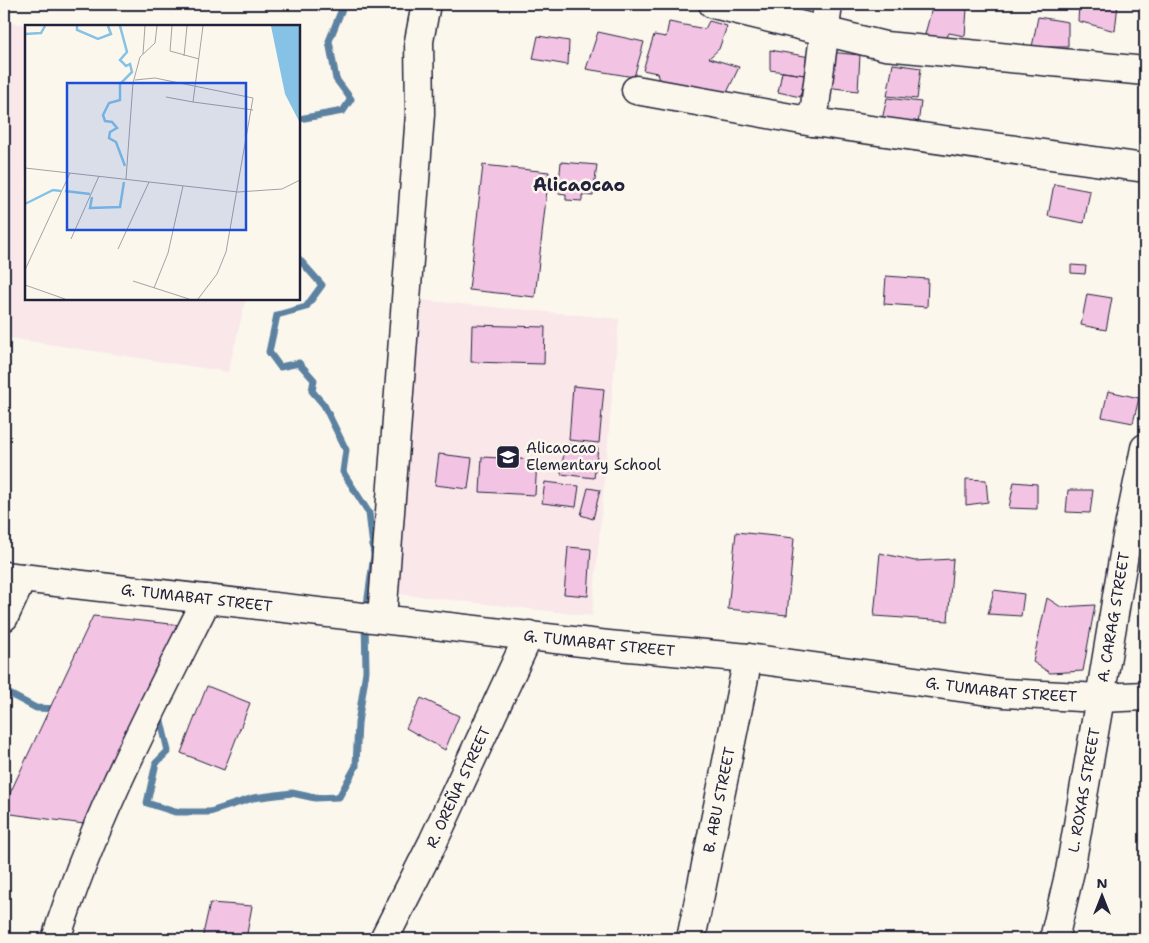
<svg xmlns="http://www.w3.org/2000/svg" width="1149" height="943" font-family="'Shantell Sans',sans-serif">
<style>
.built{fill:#f9e7ea}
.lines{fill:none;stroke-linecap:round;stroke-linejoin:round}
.stream{stroke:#5d82a1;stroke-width:7}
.building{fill:#f3c3e4;stroke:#22223b}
.street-casing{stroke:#22223b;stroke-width:31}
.secondary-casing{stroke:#22223b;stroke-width:31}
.street{stroke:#fbf7ec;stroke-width:28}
.secondary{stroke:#fbf7ec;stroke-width:28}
.labels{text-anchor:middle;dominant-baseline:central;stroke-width:5;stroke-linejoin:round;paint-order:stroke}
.poi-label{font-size:15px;fill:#22223b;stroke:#fbf7ec;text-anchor:start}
.street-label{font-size:15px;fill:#22223b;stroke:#fbf7ec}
.quarter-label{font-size:18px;font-weight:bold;fill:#22223b;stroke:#fbf7ec}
.inset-river{fill:none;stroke:#85c2e5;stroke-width:2.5}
.inset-road{fill:none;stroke:#a4a2a5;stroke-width:1}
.view{fill:#1d4ed8;fill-opacity:0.15;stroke:#1d4ed8;stroke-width:2.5}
.inset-edge{fill:none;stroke:#22223b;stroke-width:2.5}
</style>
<rect width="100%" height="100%" fill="#fbf7ec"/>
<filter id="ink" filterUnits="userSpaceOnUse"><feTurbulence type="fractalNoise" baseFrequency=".02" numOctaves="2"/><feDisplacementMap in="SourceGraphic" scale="10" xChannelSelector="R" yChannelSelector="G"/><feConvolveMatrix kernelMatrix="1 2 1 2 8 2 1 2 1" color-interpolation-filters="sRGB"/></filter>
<g filter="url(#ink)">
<path class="built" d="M4,22L36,26H26V299H246L228,372L4,337Z
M420,300L619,319L592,616L399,594Z"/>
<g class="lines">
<path class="stream" d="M299,119L343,111L351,99L336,79L329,41L344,4
M299,259L322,285L306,307L277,315L269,352L280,367L299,363L314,380L312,391L324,405L346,450L343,472L369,513L374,555L366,612
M4,691L36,708L59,709
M155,717L161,721L168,751L156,763L147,803L175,812H210L253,798L292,793L315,798L339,797L356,766L358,723L366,671L365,622"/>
</g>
<path class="building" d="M933,4L967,9L965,36L949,33L944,43L924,38Z
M1079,4H1118L1115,31L1078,21Z
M1038,17L1068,22V47H1032Z
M709,21L727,26L719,49L709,58L739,67L724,99L696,86L660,85L657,73L643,70L654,35L666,37L669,22L705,29Z
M598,32L644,42L634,77L586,69Z
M538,36L569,41L568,65L533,59Z
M770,50L810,57L805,75L770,70Z
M829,52L860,55L858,91L826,87Z
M893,64L921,68L917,99L887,96Z
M782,72L805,75L800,97L778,92Z
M887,98L921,102L917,132L880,128Z
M561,162L597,165L593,196L582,195V201L566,200V194L558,193Z
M483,165L549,172L535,297L469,290Z
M1054,184L1090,191L1084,223L1048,216Z
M1071,265L1086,266L1085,274L1071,273Z
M886,276L928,279L927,307L884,304Z
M1087,294L1112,298L1106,330L1081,325Z
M472,325L545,327L544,364L471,362Z
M573,386L604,389L599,443L569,440Z
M1108,391L1139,398L1133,423L1102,417Z
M565,444L598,448L594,478L561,474Z
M439,454L472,458L468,489L435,485Z
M482,457L537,460L535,495L480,492Z
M966,479L986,480L988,502L966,505Z
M545,482L579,486L576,507L542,503Z
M1014,482L1037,484V509L1009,508Z
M588,488L600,490L593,519L581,515Z
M1068,490H1093L1090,513L1066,512Z
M736,532L794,538L787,615L728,609Z
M568,547L591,549L588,596L564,594Z
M880,553L915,561L953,559L948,621L874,616Z
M994,590L1024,594L1021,616L988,614Z
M1047,598L1061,607L1095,605L1083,671L1050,673L1033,662Z
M93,616L181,625L84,824L4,813V806Z
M207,686L250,703L224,770L181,753Z
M421,698L459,716L445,750L406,728Z
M210,903L252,906L246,939H202Z"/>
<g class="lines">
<defs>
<g id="street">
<path d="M713,4L885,46L1145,71"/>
<path d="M828,4L813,122L1145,168"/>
<path d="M636,90L813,122"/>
<path d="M4,617L22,578"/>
<path d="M382,618L420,114L419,41L426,4"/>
<path id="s1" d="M1100,698L1126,542L1145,448"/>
<path d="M56,939C93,821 152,709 207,599"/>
<path id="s2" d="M384,939L433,842L529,635"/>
<path id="s3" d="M691,939L748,658"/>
</g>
<g id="secondary">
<path id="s4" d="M4,576L608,645L748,658L1003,693L1100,698L1145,696"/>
<path id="s5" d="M1054,939L1070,871L1100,698"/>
</g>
</defs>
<use href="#street" class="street-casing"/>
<use href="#secondary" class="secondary-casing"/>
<use href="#street" class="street"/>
<use href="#secondary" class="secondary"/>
</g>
</g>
<defs>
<symbol id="school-square" viewBox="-11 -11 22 22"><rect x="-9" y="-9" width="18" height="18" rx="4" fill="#22223b" stroke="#fbf7ec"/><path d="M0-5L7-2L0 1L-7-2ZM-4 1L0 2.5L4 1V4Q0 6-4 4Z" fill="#fff"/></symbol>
</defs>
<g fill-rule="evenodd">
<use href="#school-square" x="494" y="443" width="28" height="28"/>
</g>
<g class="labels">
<g class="poi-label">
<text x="526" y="448">Alicaocao<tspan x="526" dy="17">Elementary School</tspan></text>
</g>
<g class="street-label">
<text stroke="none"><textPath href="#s4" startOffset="194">G. TUMABAT STREET</textPath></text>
<text stroke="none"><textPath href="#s1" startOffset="82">A. CARAG STREET</textPath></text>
<text stroke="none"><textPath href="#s4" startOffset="599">G. TUMABAT STREET</textPath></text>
<text stroke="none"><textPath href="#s4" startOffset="1004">G. TUMABAT STREET</textPath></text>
<text stroke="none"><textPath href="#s2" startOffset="169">R. OREÑA STREET</textPath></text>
<text stroke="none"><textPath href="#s5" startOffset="152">L. ROXAS STREET</textPath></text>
<text stroke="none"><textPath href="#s3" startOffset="142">B. ABU STREET</textPath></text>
</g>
<g class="quarter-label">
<text x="579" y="185">Alicaocao</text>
</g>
</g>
<g transform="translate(25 25)">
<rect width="275" height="275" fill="#fbf7ec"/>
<path d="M246,1H275V98L260,69Z" fill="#85c2e5"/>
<path class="inset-river" d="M52,1V5L73,14L86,9L83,1M95,1L102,27L95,35L101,41L105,39L107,47L95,59V75L84,78L78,90L80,96L87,97L92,103L85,107L84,113L91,117L100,141M0,9L16,8L20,1M40,166L65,169M67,172L65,183L95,182L99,157M0,179L28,165L36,166"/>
<path class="inset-road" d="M147,1L145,26L174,34M178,1L168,77L228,85M118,29L120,1M159,31L162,1M110,55L130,53L228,73L201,227L192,249L173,274M141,72L168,77M0,143L213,167L257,164L275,155M101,154L108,58L115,32L130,18L132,1M46,214L74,151M93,224L124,157M0,245L45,148M108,256L164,274M0,260L40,274M129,263L143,228L158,161"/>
<path class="view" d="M42,58H221V205H42Z"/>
<rect width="275" height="275" class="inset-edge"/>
</g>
<rect width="1149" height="943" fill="none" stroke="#fbf7ec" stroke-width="20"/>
<rect x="10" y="10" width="1129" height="923" fill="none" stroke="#22223b" stroke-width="2" filter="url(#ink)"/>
<g transform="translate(1102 896)" stroke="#fbf7ec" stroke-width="4" paint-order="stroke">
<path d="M0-4L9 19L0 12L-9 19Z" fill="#22223b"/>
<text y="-8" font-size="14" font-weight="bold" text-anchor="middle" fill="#22223b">N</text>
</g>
</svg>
